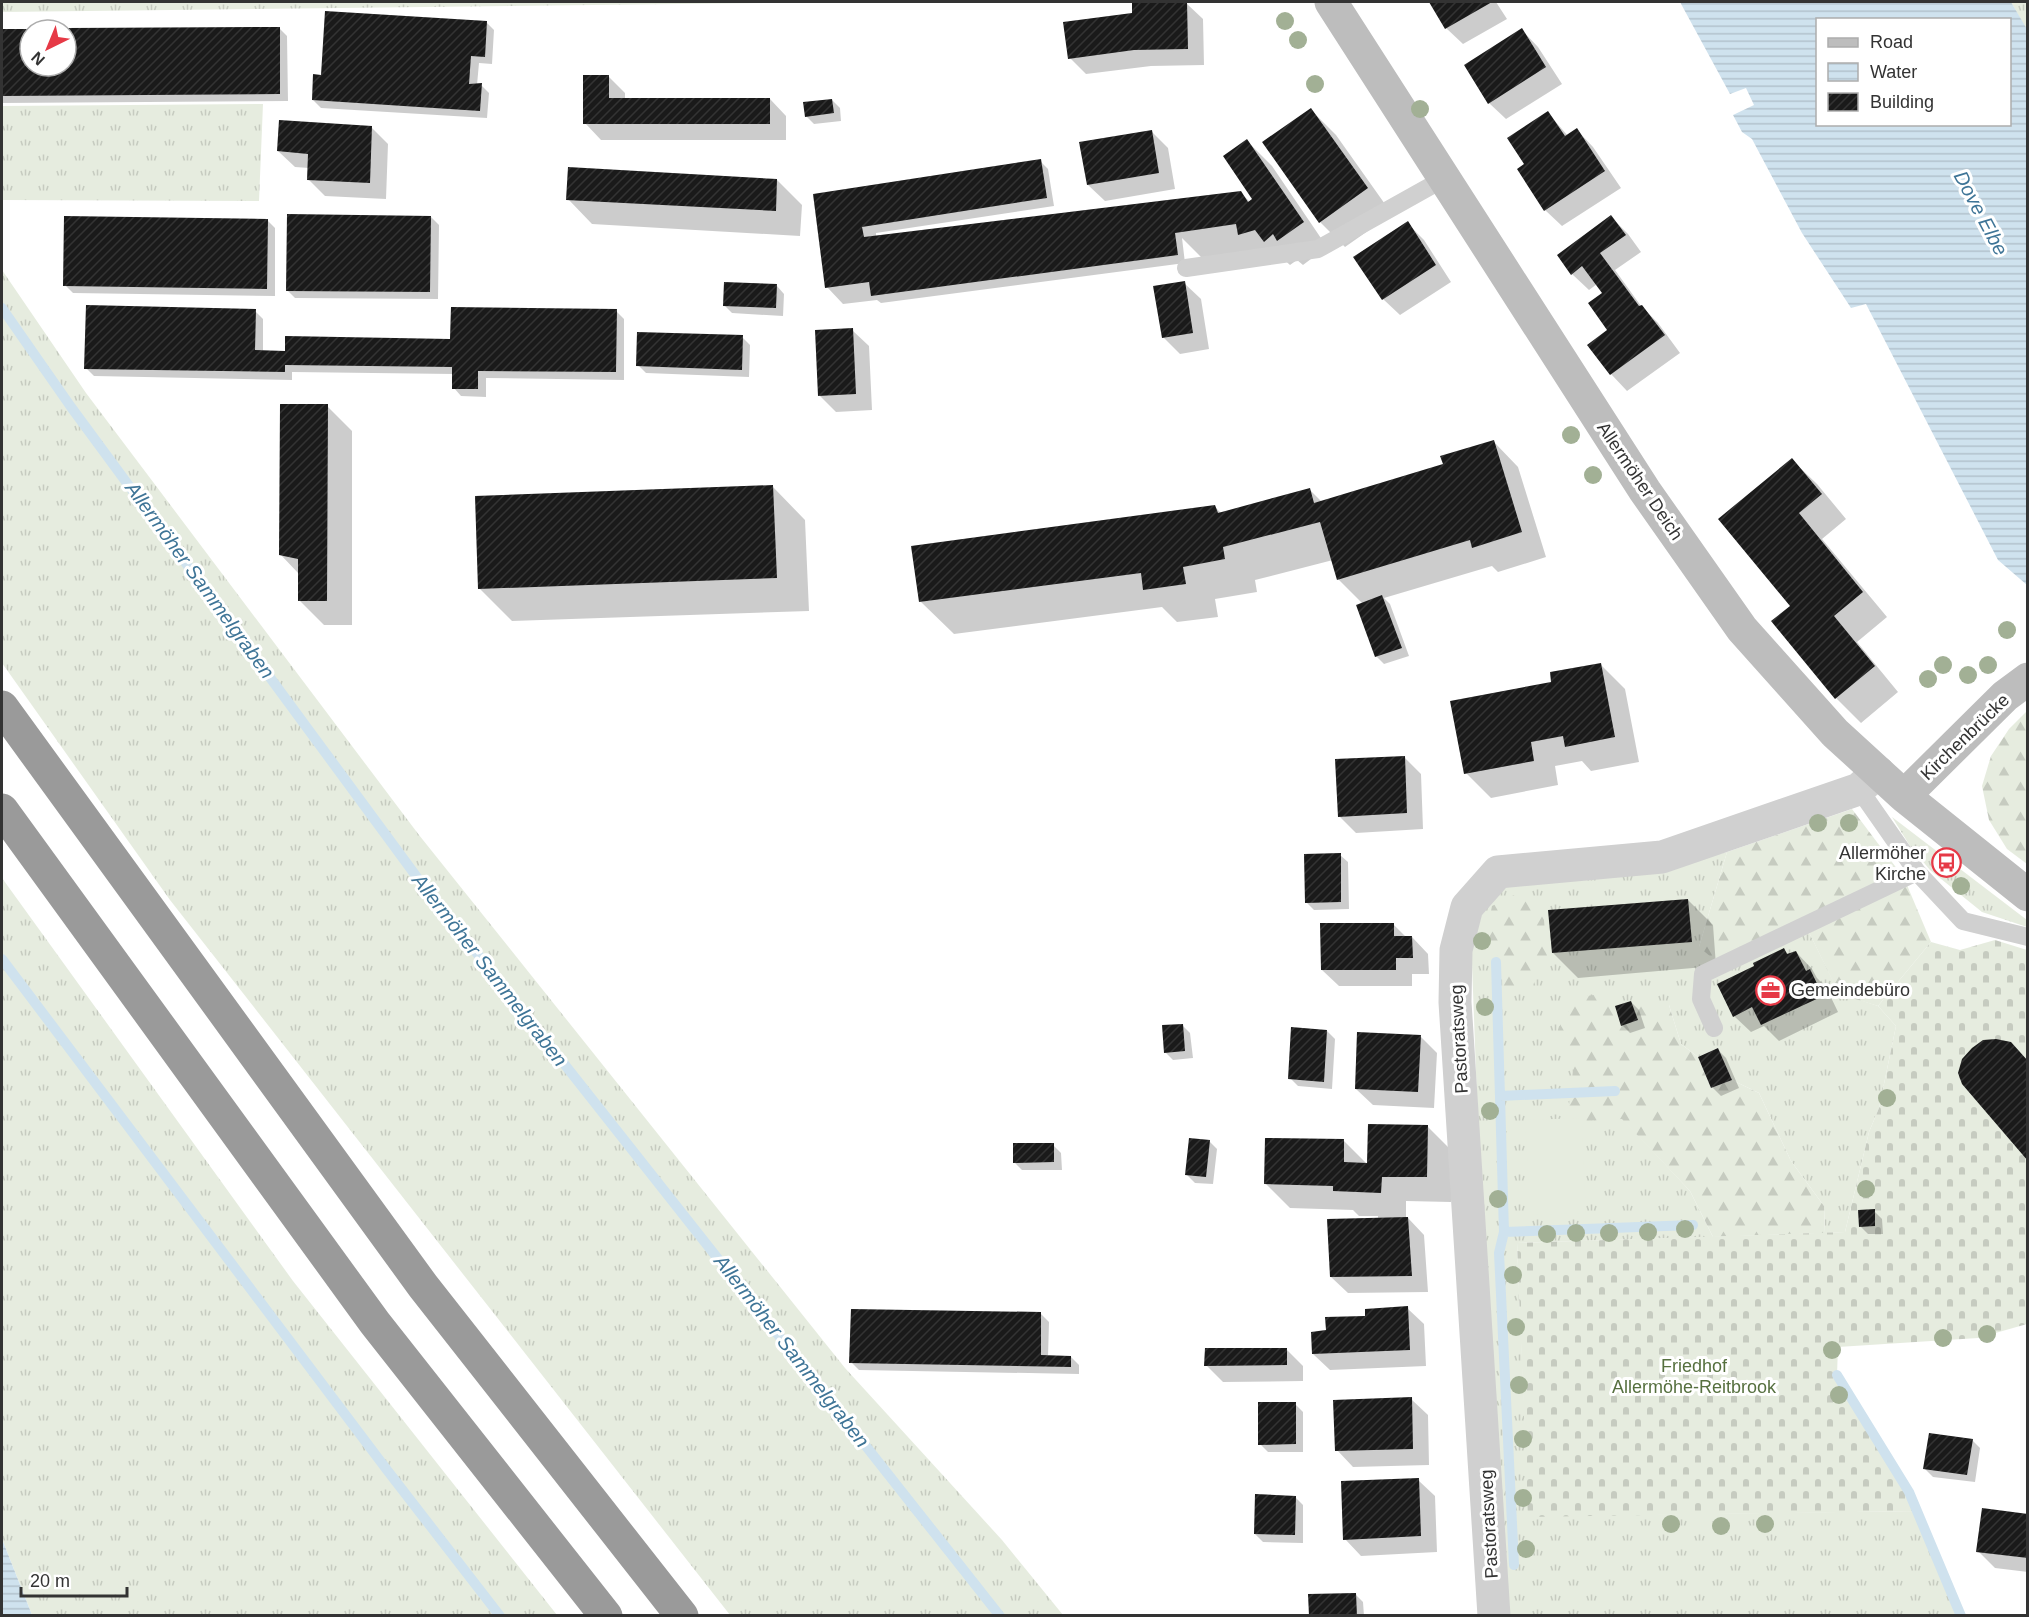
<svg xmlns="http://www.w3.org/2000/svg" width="2029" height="1617" font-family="Arial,sans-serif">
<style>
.grass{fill:url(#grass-tufts)}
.forest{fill:url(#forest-firs)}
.cemetery{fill:url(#cemetery-stones)}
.pitch{fill:#e6ecdf}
.water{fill:url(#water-rules);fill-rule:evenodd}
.shadow{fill:#0003}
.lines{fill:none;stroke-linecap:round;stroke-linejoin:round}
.stream{stroke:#cfe2ee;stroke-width:10}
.building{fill:url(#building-hatch)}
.lane{stroke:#d0d0d0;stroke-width:18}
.street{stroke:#d0d0d0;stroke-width:33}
.secondary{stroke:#bdbdbd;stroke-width:33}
.highway{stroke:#9a9a9a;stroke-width:33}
.tree{fill:#a2b095}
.labels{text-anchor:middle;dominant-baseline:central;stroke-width:6;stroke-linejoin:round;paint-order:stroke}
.street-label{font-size:18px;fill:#333;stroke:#fff}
.poi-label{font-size:18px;fill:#333;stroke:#fff;text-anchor:end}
.park-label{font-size:18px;fill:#56703f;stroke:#fff}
.water-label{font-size:20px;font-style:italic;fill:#3f7597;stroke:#fff}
</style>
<defs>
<pattern id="grass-tufts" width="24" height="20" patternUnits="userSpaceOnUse" patternTransform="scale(1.5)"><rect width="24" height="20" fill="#e6ecdf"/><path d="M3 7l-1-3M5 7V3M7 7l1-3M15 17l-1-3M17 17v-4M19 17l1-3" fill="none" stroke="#c6cbc0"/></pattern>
<pattern id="forest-firs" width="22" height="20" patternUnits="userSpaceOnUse" patternTransform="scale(1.5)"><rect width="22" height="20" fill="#e6ecdf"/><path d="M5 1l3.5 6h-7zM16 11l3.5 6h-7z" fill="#c6cbc0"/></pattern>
<pattern id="cemetery-stones" width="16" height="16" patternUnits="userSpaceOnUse" patternTransform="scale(1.5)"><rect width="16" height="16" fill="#e6ecdf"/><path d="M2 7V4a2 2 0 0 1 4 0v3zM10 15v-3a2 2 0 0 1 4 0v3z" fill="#c6cbc0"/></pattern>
<pattern id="water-rules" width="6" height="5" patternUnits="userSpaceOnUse" patternTransform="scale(1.5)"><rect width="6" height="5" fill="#cfe2ee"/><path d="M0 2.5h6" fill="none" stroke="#b2c2cd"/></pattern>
<pattern id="building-hatch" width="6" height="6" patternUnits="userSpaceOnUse" patternTransform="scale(1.5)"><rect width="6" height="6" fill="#1a1a1a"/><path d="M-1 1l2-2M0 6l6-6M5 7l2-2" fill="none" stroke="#333"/></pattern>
</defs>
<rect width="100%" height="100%" fill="#fff"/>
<path class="grass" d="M2,2H765L764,3L2,12Z
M2011,2H2027V31Z
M263,104L259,201L2,200V106Z
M2,270L86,393L419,835L845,1368L1002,1540L1063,1615H730L170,900L2,663Z
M1892,817L2027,920V927L1982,912L1930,870L1910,846Z
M1727,852L1699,947L1803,920L1839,993L1878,1006L1896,1026L1879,1108L1869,1132L1845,1232L1825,1233L1824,1206L1791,1161L1759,1093L1732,1080L1718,1048L1698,1057L1681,1044L1669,1005L1638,1020L1622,1118L1690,1191L1713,1237L1517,1243L1529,1516L1917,1511L1961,1615H1501L1482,1235L1471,937L1484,904L1508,885L1646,872Z
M2,878L293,1281L557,1615H32L2,1539Z"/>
<path class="forest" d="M2027,711V864L2007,849L1989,820L1982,786L1991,756L2009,729Z
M1852,809L1904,878L1931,942L1878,1006L1839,994L1803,920L1717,962L1699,947L1727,852Z
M1520,892L1543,908L1547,957L1532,987L1503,990L1501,960L1485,942L1492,906Z
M1601,994L1615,1006L1621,1026L1638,1020L1631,1001L1669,1005L1681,1044L1698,1057L1711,1088L1732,1080L1759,1093L1791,1161L1824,1206L1825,1233L1713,1237L1690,1191L1622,1119L1587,1121L1569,1105L1574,1064L1557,1039L1561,1021L1579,997Z"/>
<path class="cemetery" d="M1995,940L2027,950V1324L1978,1338L1838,1347L1837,1375L1909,1492L1917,1511L1528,1517L1517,1243L1845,1232L1869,1132L1879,1108L1896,1026L1878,1006L1931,942L1960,950Z"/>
<path class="pitch" d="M1582,1118L1586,1213L1530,1215L1525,1120Z"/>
<path class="water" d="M1680,2H2011L2028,31L2027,585L1998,560L1866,304L1851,308L1802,233L1752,139L1742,132L1733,115L1754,105L1746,88L1730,94ZM1818,20H2010V124H1818Z
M2,1539L32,1615H2Z"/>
<path class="shadow" d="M1431,2H1496L1507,19L1463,44L1446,28Z
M1186,3L1203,19L1204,65L1151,66L1086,74L1070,58L1134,14Z
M486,22L494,30L492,64L479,63L477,85H481L489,93L487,118L321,108L313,100L322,77Z
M279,28L287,36L288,101L2,103V30H30V66H66V30H37Z
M1522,30L1538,47L1562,84L1506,119L1489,103Z
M608,76L625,93V99H770L786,116V140H601L585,123Z
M832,100L840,108L841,121L814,124L806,116Z
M1311,110L1336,135L1392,214L1345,247L1320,222Z
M1548,113L1568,136L1577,130L1593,147L1621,188L1562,226L1545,210L1526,164Z
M372,128L388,144L386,199L325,196L308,179L309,168L295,167L278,151Z
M1151,131L1168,148L1175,189L1105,201L1088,185Z
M1247,141L1272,166L1327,247L1303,265L1297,260L1290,265L1279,255L1201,257L1182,238L1185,263L881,303L877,300L843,304L827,287L815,195L1040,161L1048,169L1054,206L876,233V237L1241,193L1250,202L1254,200Z
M777,180L802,205L800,236L592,224L568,199Z
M431,217L439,225L438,299L295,298L287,290Z
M1611,217L1628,234L1641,252L1615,270L1641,306L1658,323L1680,353L1627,391L1611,374L1589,345L1609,330L1604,293L1597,284L1589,290L1572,274Z
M267,220L275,228V296L73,293L65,285Z
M1407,223L1424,240L1451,282L1400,315L1383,299Z
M1184,283L1201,299L1209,349L1180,354L1163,337Z
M777,286L784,294L783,316L732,313L724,305Z
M255,311L263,319V352L286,353L452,340L616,311L624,319V380L486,378V397L461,396L454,388L453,374L292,372V380L94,376L86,368Z
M852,330L869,346L872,410L836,412L819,395Z
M742,337L750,345L749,377L646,373L638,365Z
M327,406L352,431V625H324L299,600V574L280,554Z
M1494,442L1518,467L1546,557L1498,572L1492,566L1384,598L1390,604L1409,656L1384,664L1376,656L1363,604L1339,580L1333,560L1255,580L1257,592L1215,599L1218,617L1177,622L1162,607L954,634L921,602L1215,507L1221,513L1310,490L1322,502L1445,465Z
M1792,460L1817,484L1846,519L1822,539L1887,617L1857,642L1898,692L1861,723L1836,698L1792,606Z
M773,487L805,520L809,611L512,621L479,588Z
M1600,664L1625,689L1639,762L1591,771L1582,761L1555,766L1558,785L1491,798L1466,773Z
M1404,757L1421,774L1423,829L1356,833L1340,817Z
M1340,855L1348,862L1349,909L1314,910L1306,902Z
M1688,900L1713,925L1716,966L1578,978L1553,953Z
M1393,924L1406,937H1412L1428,954L1429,974H1412V986H1339L1322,970Z
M1784,950L1789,955L1796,952L1812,969L1817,978L1826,987L1838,1012L1779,1041L1764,1026L1751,1032L1734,1016L1756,967Z
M1631,1002L1639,1010L1645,1028L1630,1033L1622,1025Z
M1182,1025L1190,1033L1193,1058L1173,1060L1165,1052Z
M1327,1031L1335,1039L1332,1089L1298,1086L1290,1078Z
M1420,1036L1437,1053L1434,1108L1373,1105L1356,1089Z
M1718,1050L1726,1058L1739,1088L1721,1096L1713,1088L1700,1058Z
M1427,1126L1452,1151L1451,1202L1406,1201V1218H1408L1424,1235L1428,1292L1348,1293L1331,1277L1378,1219V1216H1359L1353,1210L1290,1208L1265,1183L1344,1141L1368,1165Z
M1209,1141L1217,1149L1213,1184L1195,1183L1187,1175Z
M1053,1145L1061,1153L1062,1170H1022L1014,1162Z
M1874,1211L1882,1219L1883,1234H1868L1860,1226Z
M1407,1308L1424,1324L1426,1366L1330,1370L1313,1354L1328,1332L1367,1317Z
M1041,1314L1049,1322L1048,1357H1071L1079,1365V1374L859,1370L851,1362Z
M1286,1349L1303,1366V1381L1223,1382L1206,1365Z
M1411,1399L1428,1415L1429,1465L1353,1467L1337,1450Z
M1295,1404L1303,1412V1452H1268L1260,1444Z
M1972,1440L1980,1448L1975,1482L1933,1477L1925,1469Z
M1418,1480L1435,1496L1437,1552L1361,1556L1345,1539Z
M1295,1497L1303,1505V1543L1263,1542L1255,1534Z
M2028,1516V1572L1995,1568L1978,1551Z
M1355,1594L1363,1602L1364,1616H1310Z"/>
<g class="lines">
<path class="stream" d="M2,308L71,407L419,880L1000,1616
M2,959L387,1470L500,1616
M1496,962L1504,1232L1499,1253L1514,1565
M1500,1096L1615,1091
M1504,1232L1693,1225
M1837,1375L1909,1492L1961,1616"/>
</g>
<path class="building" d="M1132,2H1187L1188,49L1134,50L1068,59L1063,22L1132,13Z
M1429,2H1492L1445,29Z
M325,11L487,21L485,57L471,56L469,84L482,83L480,111L312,100L313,74L321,75Z
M280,27V94L2,96V29H30V66H66V28Z
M1522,28L1546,67L1488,104L1464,65Z
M583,75H609V98H770V124H583Z
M832,99L834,113L805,117L803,102Z
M1311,108L1368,188L1319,223L1262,142Z
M1548,111L1565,136L1577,128L1605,171L1544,211L1517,169L1524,164L1507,138Z
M279,120L372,126L370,183L307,180L308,154L277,151Z
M1152,130L1159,173L1087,185L1079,142Z
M1247,139L1304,222L1277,241L1273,234L1264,242L1255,230L1238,235L1236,224L1175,233L1178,255L871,296L869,282L825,288L813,194L1041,159L1047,198L862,227L864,237L1241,191L1248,202L1252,199L1223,156Z
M568,167L777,179L776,211L566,200Z
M287,214L431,216L430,292L286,291Z
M1611,215L1626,235L1600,253L1639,306L1642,305L1665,335L1610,375L1587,345L1607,330L1588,303L1602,293L1582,266L1571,275L1557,255Z
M64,216L268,219L267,289L63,286Z
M1408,221L1436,265L1382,300L1353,257Z
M1185,281L1193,333L1162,338L1153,286Z
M724,282L777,284L776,308L723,306Z
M86,305L256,309L255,350L285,351V336L450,339L451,307L617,309L616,372L478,371V389H452V367L285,365V372L84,369Z
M853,328L856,394L818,396L815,330Z
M637,332L743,335L742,370L636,366Z
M280,404H328L327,601H298V559L279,555Z
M1494,440L1522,532L1472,548L1470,540L1337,580L1320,522L1223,547L1225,559L1183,567L1186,584L1143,590L1141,573L919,602L911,546L1215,505L1218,513L1310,488L1314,503L1443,464L1440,456Z
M1792,458L1822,494L1799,513L1863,592L1834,616L1875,666L1835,699L1771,621L1790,606L1718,519Z
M773,485L777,578L478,589L475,496Z
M1382,595L1402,648L1375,657L1356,605Z
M1601,663L1615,737L1565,747L1563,736L1531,742L1534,761L1464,774L1450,701L1551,682L1550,672Z
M1405,756L1407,813L1338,817L1335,759Z
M1341,853V902L1305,903L1304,854Z
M1688,899L1692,942L1552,953L1548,910Z
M1320,923H1394V936H1412L1413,958H1396V970H1321Z
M1784,948L1787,954L1796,951L1806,971L1810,969L1823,996L1761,1025L1752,1007L1733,1017L1717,984L1754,966L1753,963Z
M1631,1001L1638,1020L1621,1026L1615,1006Z
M1183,1024L1185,1051L1164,1053L1162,1025Z
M1291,1027L1327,1030L1324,1082L1288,1079Z
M1357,1032L1421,1035L1418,1092L1355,1089Z
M1996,1039L2011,1042L2028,1061V1161L1962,1084L1958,1073L1962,1059L1972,1048L1983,1040Z
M1718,1048L1732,1080L1711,1088L1698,1057Z
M1368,1124L1428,1125L1427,1177H1382L1381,1193L1333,1191V1186L1264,1184L1265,1138L1344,1139V1162L1367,1163Z
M1189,1138L1210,1140L1206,1177L1185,1175Z
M1013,1143H1054V1162L1013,1163Z
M1875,1209V1226L1859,1227L1858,1210Z
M1408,1217L1412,1276L1330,1277L1327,1219Z
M1408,1306L1410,1350L1312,1354L1311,1332L1326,1330L1325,1317L1365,1316V1309Z
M851,1309L1041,1312V1355L1071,1356V1367L849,1363Z
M1205,1348H1287V1365L1204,1366Z
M1412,1397L1413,1449L1335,1451L1333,1400Z
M1258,1402H1296V1444L1258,1445Z
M1929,1433L1973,1439L1967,1475L1923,1469Z
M1419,1478L1421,1536L1343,1540L1341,1481Z
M1255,1494L1296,1496L1295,1535L1254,1534Z
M1982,1508L2028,1514V1558L1976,1552Z
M1356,1593L1357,1616H1309L1308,1594Z"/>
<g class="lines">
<path class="lane" d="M1186,268L1318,249L1445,178
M1859,789L1917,872L1963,921L2028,937
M1714,1028L1701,999L1703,974L1917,872"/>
<path class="street" d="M1494,1616L1455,1002L1456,950L1467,907L1498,872L1662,857L1859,789L1878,772"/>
<path class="secondary" d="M1331,2L1645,491L1742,629L1835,733L1904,796L2028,895
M1904,796L2005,696L2028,679"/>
<path class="highway" d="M2,707L423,1286L682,1616
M2,810L375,1323L606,1616"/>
</g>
<g class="tree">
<circle cx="1285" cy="21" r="9"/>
<circle cx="1298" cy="40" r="9"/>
<circle cx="1315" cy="84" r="9"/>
<circle cx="1420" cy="109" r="9"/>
<circle cx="1571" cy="435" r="9"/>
<circle cx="1593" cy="475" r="9"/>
<circle cx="2007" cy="630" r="9"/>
<circle cx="1943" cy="665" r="9"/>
<circle cx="1988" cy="665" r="9"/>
<circle cx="1968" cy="675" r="9"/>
<circle cx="1928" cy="679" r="9"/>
<circle cx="1818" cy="823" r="9"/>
<circle cx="1849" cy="823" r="9"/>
<circle cx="1961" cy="886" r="9"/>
<circle cx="1482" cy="941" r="9"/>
<circle cx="1485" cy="1007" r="9"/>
<circle cx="1887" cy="1098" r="9"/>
<circle cx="1490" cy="1111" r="9"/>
<circle cx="1866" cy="1189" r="9"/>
<circle cx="1498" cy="1199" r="9"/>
<circle cx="1685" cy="1229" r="9"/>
<circle cx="1648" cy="1232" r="9"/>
<circle cx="1576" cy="1233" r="9"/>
<circle cx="1609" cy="1233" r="9"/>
<circle cx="1547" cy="1234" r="9"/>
<circle cx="1513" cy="1275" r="9"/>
<circle cx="1516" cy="1327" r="9"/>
<circle cx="1987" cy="1334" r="9"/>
<circle cx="1943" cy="1338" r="9"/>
<circle cx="1832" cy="1350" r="9"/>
<circle cx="1519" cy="1385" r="9"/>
<circle cx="1839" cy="1395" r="9"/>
<circle cx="1523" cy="1439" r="9"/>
<circle cx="1523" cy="1498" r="9"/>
<circle cx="1671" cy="1524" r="9"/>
<circle cx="1765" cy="1524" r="9"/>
<circle cx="1721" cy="1526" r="9"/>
<circle cx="1526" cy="1549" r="9"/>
</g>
<defs>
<symbol id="bus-ring" viewBox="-11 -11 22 22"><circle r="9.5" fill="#fff" stroke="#e63946" stroke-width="1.5"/><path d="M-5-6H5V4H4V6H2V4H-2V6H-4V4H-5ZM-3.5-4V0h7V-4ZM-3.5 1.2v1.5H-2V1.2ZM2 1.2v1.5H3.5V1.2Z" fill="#e63946"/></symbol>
<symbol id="office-ring" viewBox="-11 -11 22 22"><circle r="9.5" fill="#fff" stroke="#e63946" stroke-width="1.5"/><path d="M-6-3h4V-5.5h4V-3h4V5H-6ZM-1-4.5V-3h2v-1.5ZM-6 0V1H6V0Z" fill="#e63946"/></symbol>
</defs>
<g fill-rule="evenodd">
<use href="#bus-ring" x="1930" y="846" width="33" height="33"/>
<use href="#office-ring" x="1754" y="974" width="33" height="33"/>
</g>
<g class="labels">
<g class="street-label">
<text transform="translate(1640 481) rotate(56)">Allermöher Deich</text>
<text transform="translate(1965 737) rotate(-44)">Kirchenbrücke</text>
<text transform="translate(1459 1039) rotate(-93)">Pastoratsweg</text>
<text transform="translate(1489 1524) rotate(-93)">Pastoratsweg</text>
</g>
<g class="poi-label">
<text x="1926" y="853">Allermöher<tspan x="1926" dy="21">Kirche</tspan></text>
<text x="1791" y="990" text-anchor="start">Gemeindebüro</text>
</g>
<g class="park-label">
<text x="1694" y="1366">Friedhof<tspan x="1694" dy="21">Allermöhe-Reitbrook</tspan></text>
</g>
<g class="water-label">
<text transform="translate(1981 213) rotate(62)">Dove Elbe</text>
<text transform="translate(200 580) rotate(54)">Allermöher Sammelgraben</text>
<text transform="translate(490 970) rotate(52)">Allermöher Sammelgraben</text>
<text transform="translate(792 1351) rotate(52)">Allermöher Sammelgraben</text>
</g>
</g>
<rect width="2029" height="1617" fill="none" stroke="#333333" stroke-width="6"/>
<rect x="1816" y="18" width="195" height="108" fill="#ffffff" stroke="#adadad" stroke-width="1.5"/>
<rect x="1828" y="38" width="30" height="9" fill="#bdbdbd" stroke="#adadad" stroke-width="1.5"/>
<text x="1870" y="48" font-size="18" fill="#333333">Road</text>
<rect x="1828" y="63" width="30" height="18" fill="url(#water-rules)" stroke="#adadad" stroke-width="1.5"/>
<text x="1870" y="78" font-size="18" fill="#333333">Water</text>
<rect x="1828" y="93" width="30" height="18" fill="url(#building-hatch)" stroke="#adadad" stroke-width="1.5"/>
<text x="1870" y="108" font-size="18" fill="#333333">Building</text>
<g transform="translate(48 48) rotate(223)"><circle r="28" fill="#ffffff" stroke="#adadad" stroke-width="1.5"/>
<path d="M0-4.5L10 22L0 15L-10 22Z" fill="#e63946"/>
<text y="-9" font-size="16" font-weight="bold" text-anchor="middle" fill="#333333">N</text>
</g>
<path d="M21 1587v9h106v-9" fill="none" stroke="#333333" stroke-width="3"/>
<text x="30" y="1587" font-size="18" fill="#333333" stroke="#ffffff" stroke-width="4.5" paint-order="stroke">20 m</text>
</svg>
